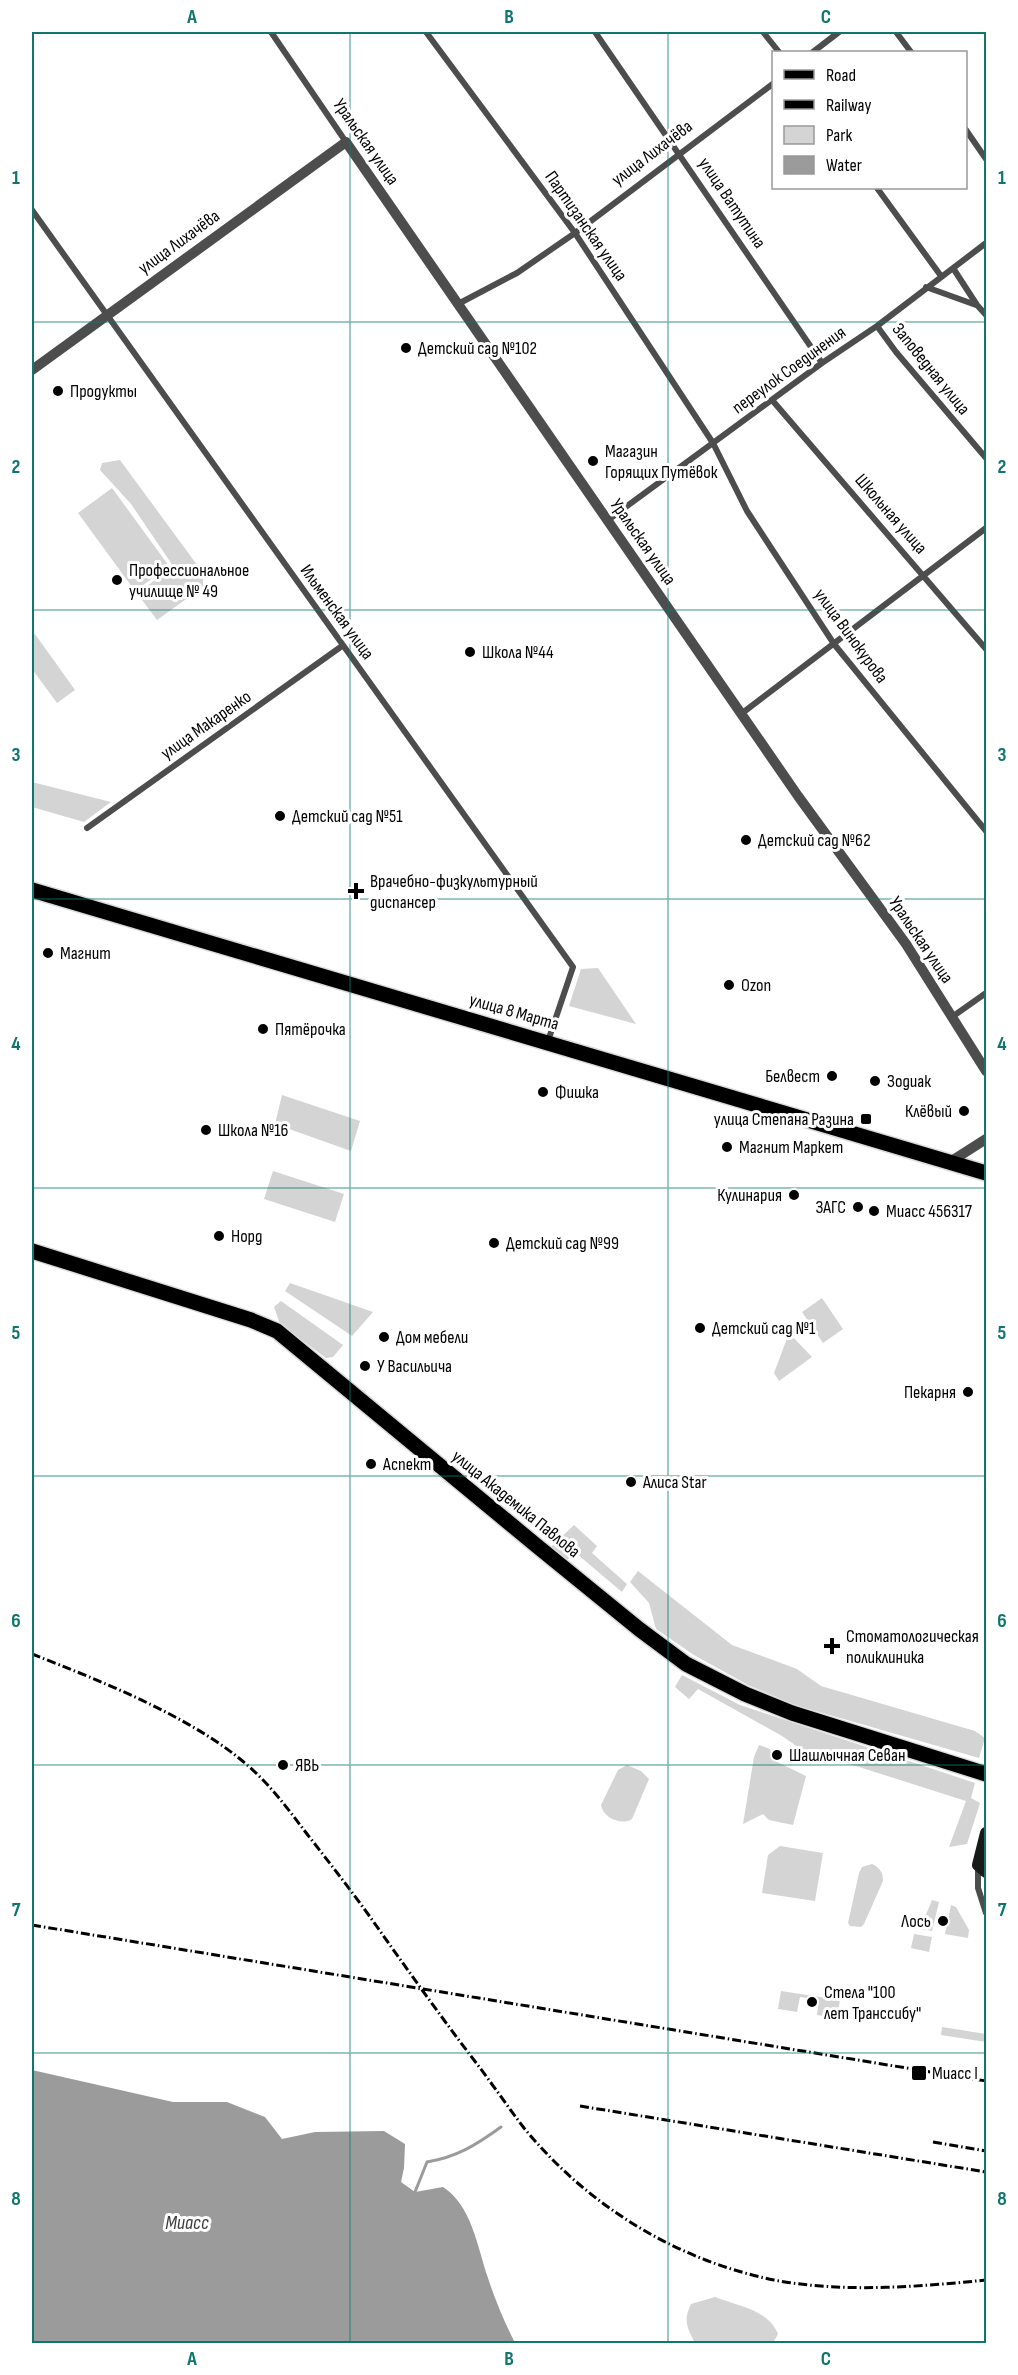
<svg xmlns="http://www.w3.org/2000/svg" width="1018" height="2375" font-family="'Sofia Sans Condensed',sans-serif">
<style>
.green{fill:#d4d4d4}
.water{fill:#9b9b9b}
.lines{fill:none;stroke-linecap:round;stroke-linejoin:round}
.stream{stroke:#9b9b9b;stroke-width:3}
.primary-casing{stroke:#dbdbdb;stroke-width:18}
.minor{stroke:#4d4d4d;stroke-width:6}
.tertiary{stroke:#4d4d4d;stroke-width:10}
.secondary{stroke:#1a1a1a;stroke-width:12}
.primary{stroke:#000;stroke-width:15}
.rail{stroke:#000;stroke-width:3;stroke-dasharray:9 3 1.5 3;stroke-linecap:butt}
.grid{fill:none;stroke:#0f766e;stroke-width:1.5;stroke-opacity:0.55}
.poi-dot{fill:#000;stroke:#fff;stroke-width:2}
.labels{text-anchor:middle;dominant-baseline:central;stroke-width:6;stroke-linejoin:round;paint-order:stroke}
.street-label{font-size:18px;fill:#000;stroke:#fff}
.poi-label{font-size:18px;fill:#000;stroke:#fff;text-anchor:start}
.water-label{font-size:20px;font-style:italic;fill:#3c3c3c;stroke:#fff}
.neatline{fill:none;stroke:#0f766e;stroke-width:2}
.grid-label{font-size:20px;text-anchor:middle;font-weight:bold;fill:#0f766e}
</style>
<rect width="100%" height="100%" fill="#fff"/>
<path class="green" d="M120,460L203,573V587L157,620L139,596V592L171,568V563L131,504L100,470L102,463Z
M112,488L169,566L135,591L78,513Z
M35,634L75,690L57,703L32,669V635Z
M32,782L111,802L84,822L32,807Z
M598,968L636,1024L569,1006L581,969Z
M282,1095L360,1121L351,1151L275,1124Z
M273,1171L344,1194L335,1222L264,1199Z
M290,1283L373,1312L352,1336L285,1291Z
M822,1298L843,1329L823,1343L802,1312Z
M281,1301L343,1345L333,1357L326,1358L280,1324L274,1307Z
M789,1333L812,1357L779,1381L774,1373Z
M574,1525L597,1546L592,1553L627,1584L622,1592L577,1554L563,1562L552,1553V1546Z
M638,1571L732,1645L797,1669L821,1686L975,1731L985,1738L979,1758L795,1705L748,1685L694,1655L656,1629L649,1603L630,1582Z
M682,1675L740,1705L975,1783L971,1798L980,1803L967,1844L949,1847L966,1801L812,1752L811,1756L782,1736L698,1689L689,1699L675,1687Z
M759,1745L770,1749L773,1760L806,1776L793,1825L769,1820L763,1814L743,1824L754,1757Z
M627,1765L641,1771L649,1779L632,1819C622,1826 603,1818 601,1805L618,1770Z
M780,1846L823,1853L815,1901L762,1893L768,1855Z
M872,1864C880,1868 883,1872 883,1881L864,1924L861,1927L850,1926L848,1923L859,1873L862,1867Z
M932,1900L939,1902L932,1931L916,1928L917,1921L925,1917Z
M951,1905L956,1907L969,1930L968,1938L945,1934Z
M914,1934L932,1937L929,1952L911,1948Z
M781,1991L840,2000L837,2018L817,2015L819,2000L800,1997L797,2012L778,2009Z
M942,2027L986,2034V2042L941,2035Z
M715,2297C738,2306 769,2310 778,2334L773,2343H695C687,2328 683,2320 691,2304Z"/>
<path class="water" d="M32,2070L173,2102H227L265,2117L282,2139L315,2132L384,2131L405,2144L404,2168L401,2182L415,2192L443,2187C472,2206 477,2246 488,2278C495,2300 505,2323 515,2343H32Z"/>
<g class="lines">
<path class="stream" d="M415,2192L427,2162C457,2157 476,2145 501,2127"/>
<defs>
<path id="primary" d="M32,890L986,1173
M32,1251L251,1320L277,1331L537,1546L639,1629L686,1664L745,1694L792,1713L986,1774"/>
</defs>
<use href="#primary" class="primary-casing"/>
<path class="minor" d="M271,32L346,142
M426,32L575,233L713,443L747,511L834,644L986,831
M595,32L822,363
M763,32L779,52
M896,32L911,52
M813,52L839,32
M966,130L986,159
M877,188L941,276
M32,210L573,967L548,1041
M953,268L977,305L986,315
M926,287L976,305
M458,304L517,273L575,233L774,83
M877,326L896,352L986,458
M772,400L986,649
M608,520L822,363L877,326L986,243
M741,714L986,528
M87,828L342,646
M952,1017L986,993
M978,1866V1888L986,1913"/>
<path class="tertiary" d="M32,370L346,142L798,796L906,944L986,1071
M950,1162L986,1139"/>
<path class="secondary" d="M986,1833L978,1865L986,1872"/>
<use href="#primary" class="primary"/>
<path class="rail" d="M32,1654C103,1682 201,1720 256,1773C275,1791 291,1813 307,1834C332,1866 357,1898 380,1931C412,1976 444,2021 477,2064C493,2085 508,2107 524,2128C588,2206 676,2260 774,2280C843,2293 917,2287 986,2280
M32,1925L986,2081
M580,2106L986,2172
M933,2142L986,2151"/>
</g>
<path class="grid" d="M350,32V2344M668,32V2344M32,322H986M32,610H986M32,899H986M32,1188H986M32,1476H986M32,1765H986M32,2053H986"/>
<g class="poi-dot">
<circle cx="406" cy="348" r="6"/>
<circle cx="58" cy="391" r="6"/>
<circle cx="593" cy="461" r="6"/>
<circle cx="117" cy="580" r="6"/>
<circle cx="470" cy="652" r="6"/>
<circle cx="280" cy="816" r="6"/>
<circle cx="746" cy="840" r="6"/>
<path d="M353 882h6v6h6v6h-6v6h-6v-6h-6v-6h6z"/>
<circle cx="48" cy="953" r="6"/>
<circle cx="729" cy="985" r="6"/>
<circle cx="263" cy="1029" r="6"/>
<circle cx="832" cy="1076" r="6"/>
<circle cx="875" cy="1081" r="6"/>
<circle cx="543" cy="1092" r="6"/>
<circle cx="964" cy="1111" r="6"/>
<rect x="860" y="1113" width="12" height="12" rx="3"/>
<circle cx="206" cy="1130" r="6"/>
<circle cx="727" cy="1147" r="6"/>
<circle cx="794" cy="1195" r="6"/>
<circle cx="858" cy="1207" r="6"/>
<circle cx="874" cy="1211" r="6"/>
<circle cx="219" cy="1236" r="6"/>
<circle cx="494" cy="1243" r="6"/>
<circle cx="700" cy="1328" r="6"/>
<circle cx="384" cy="1337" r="6"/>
<circle cx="365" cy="1366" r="6"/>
<circle cx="968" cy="1392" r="6"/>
<circle cx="371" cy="1464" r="6"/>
<circle cx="631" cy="1482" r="6"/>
<path d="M829 1637h6v6h6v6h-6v6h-6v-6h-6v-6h6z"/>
<circle cx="777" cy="1755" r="6"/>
<circle cx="283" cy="1765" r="6"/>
<circle cx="943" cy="1921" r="6"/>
<circle cx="812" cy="2002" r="6"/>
<rect x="911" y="2065" width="16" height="16" rx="3"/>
</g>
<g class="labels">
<g class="street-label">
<text transform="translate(366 142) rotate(55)">Уральская улица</text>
<text transform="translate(652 153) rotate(-37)">улица Лихачёва</text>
<text transform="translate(732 203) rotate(56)">улица Ватутина</text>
<text transform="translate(586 226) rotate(55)">Партизанская улица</text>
<text transform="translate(179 242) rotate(-36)">улица Лихачёва</text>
<text transform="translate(931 369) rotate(51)">Заповедная улица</text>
<text transform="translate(789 370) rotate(-36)">переулок Соединения</text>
<text transform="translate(891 514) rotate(49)">Школьная улица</text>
<text transform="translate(643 542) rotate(55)">Уральская улица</text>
<text transform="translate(337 612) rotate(54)">Ильменская улица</text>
<text transform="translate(851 636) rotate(54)">улица Винокурова</text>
<text transform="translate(206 725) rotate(-35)">улица Макаренко</text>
<text transform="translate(921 940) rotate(56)">Уральская улица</text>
<text transform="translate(514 1012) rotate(16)">улица 8 Марта</text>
<text transform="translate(516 1504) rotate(39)">улица Академика Павлова</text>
</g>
<g class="poi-label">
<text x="418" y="348">Детский сад №102</text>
<text x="70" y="391">Продукты</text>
<text x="605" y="451">Магазин<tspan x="605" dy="21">Горящих Путёвок</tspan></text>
<text x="129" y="570">Профессиональное<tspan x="129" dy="21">училище № 49</tspan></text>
<text x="482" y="652">Школа №44</text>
<text x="292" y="816">Детский сад №51</text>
<text x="758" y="840">Детский сад №62</text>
<text x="370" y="881">Врачебно-физкультурный<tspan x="370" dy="21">диспансер</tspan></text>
<text x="60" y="953">Магнит</text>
<text x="741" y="985">Ozon</text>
<text x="275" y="1029">Пятёрочка</text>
<text x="820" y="1076" text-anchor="end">Белвест</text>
<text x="887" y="1081">Зодиак</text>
<text x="555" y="1092">Фишка</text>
<text x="952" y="1111" text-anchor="end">Клёвый</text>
<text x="854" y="1119" text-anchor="end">улица Степана Разина</text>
<text x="218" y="1130">Школа №16</text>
<text x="739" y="1147">Магнит Маркет</text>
<text x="782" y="1195" text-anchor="end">Кулинария</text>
<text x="846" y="1207" text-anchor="end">ЗАГС</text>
<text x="886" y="1211">Миасс 456317</text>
<text x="231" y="1236">Норд</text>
<text x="506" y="1243">Детский сад №99</text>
<text x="712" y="1328">Детский сад №1</text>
<text x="396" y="1337">Дом мебели</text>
<text x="377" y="1366">У Васильича</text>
<text x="956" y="1392" text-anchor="end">Пекарня</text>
<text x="383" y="1464">Аспект</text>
<text x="643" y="1482">Алиса Star</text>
<text x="846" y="1636">Стоматологическая<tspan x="846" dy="21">поликлиника</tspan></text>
<text x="789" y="1755">Шашлычная Севан</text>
<text x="295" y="1765">ЯВЬ</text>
<text x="931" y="1921" text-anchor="end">Лось</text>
<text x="824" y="1992">Стела "100<tspan x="824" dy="21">лет Транссибу"</tspan></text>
<text x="932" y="2073">Миасс I</text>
</g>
<g class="water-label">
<text x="187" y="2223">Миасс</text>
</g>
</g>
<rect width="1018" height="2375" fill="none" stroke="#ffffff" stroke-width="66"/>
<rect x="772" y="51" width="195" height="138" fill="#ffffff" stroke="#999999" stroke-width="1.5"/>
<rect x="784" y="70" width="30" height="9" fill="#000000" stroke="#999999" stroke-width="1.5"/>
<text x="826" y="81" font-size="18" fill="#000000">Road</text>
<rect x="784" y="100" width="30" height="9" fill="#000000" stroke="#999999" stroke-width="1.5"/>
<text x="826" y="111" font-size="18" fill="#000000">Railway</text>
<rect x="784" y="126" width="30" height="18" fill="#d4d4d4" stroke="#999999" stroke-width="1.5"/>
<text x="826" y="141" font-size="18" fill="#000000">Park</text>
<rect x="784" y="156" width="30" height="18" fill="#9b9b9b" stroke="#999999" stroke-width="1.5"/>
<text x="826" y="171" font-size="18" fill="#000000">Water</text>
<rect x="33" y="33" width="952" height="2309" class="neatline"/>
<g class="grid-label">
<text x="192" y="23">A</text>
<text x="509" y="23">B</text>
<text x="826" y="23">C</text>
<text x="16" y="184">1</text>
<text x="1002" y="184">1</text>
<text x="16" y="473">2</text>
<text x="1002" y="473">2</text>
<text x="16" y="761">3</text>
<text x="1002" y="761">3</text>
<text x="16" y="1050">4</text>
<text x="1002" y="1050">4</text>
<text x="16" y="1339">5</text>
<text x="1002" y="1339">5</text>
<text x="16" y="1627">6</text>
<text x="1002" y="1627">6</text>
<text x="16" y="1916">7</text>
<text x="1002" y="1916">7</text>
<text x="16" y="2205">8</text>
<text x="1002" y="2205">8</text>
<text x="192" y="2365">A</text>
<text x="509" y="2365">B</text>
<text x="826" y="2365">C</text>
</g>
</svg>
